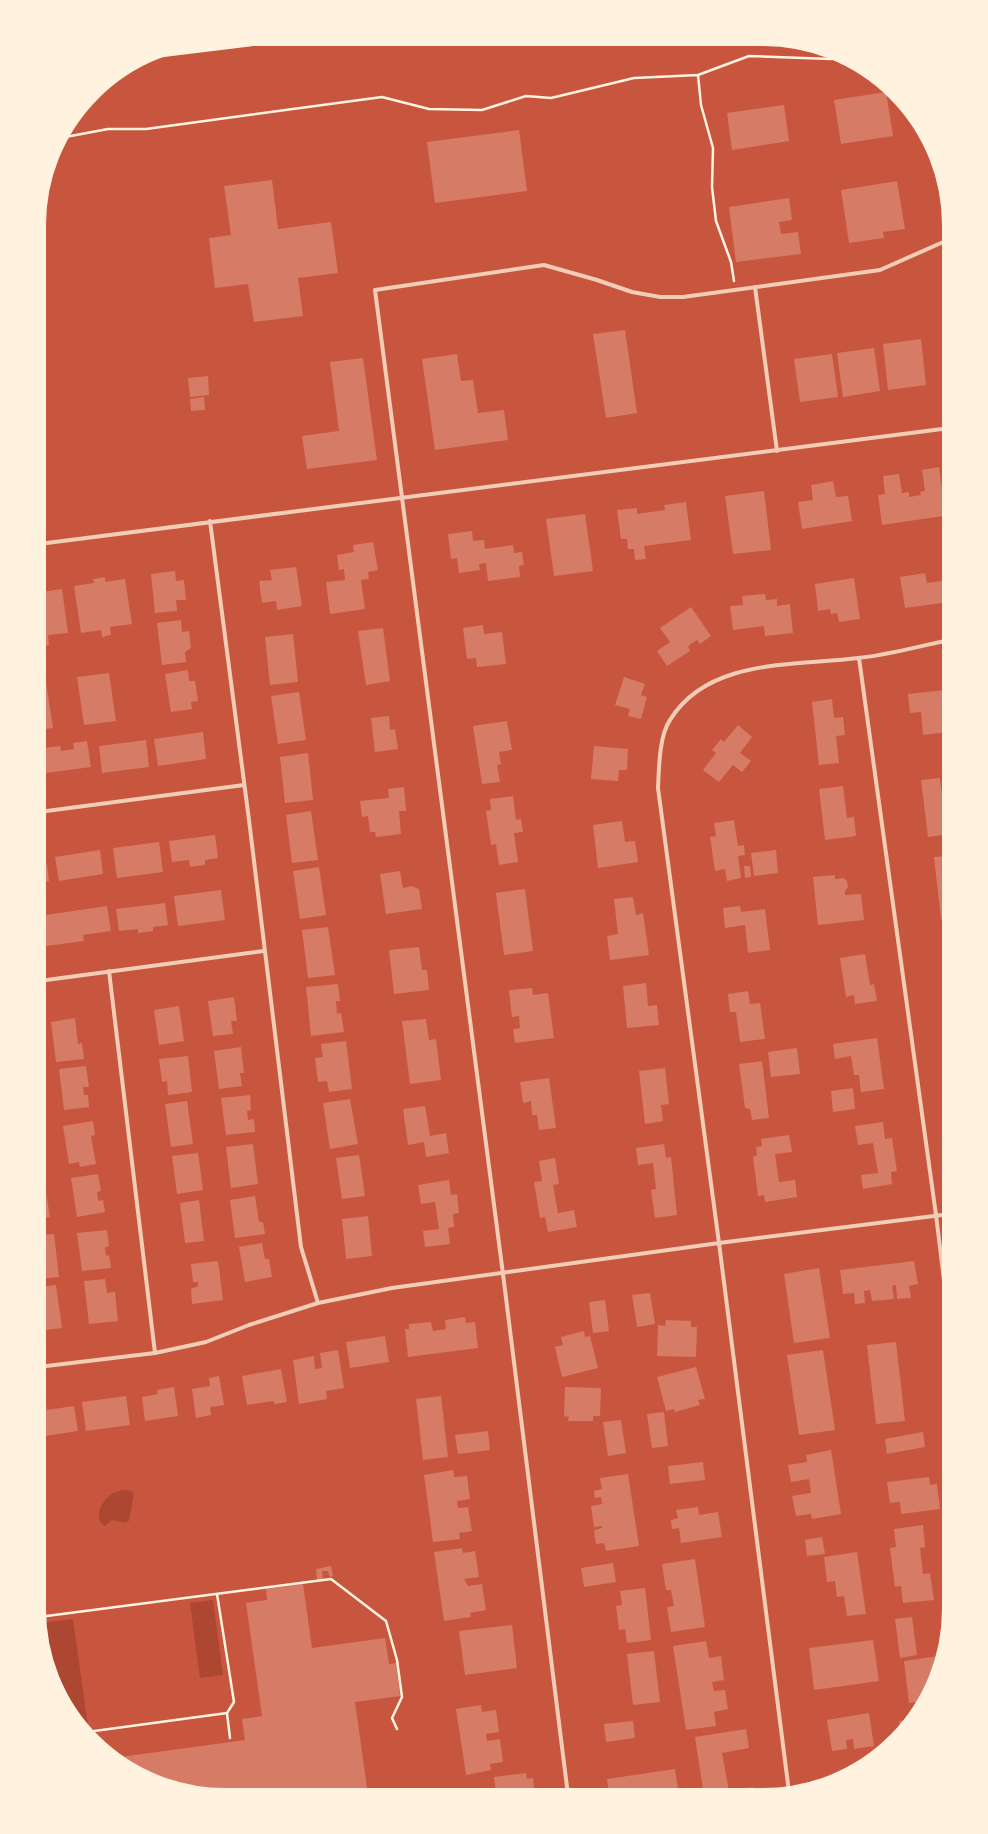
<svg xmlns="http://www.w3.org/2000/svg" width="988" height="1834" font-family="Karla,sans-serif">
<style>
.green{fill:#ae4732}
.building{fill:#d67c66}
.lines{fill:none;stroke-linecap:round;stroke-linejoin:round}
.path{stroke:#fff3e0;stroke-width:2.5}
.minor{stroke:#f1ccb7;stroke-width:4}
.trunk{stroke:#fff3e0;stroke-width:11}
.rim{fill:none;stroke:#fff3e0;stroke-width:2}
</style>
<rect width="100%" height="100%" fill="#c8553d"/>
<path class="green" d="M125,1490L131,1491L134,1494L129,1521L125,1523L112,1520L105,1526C91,1518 104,1496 115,1492C118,1491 122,1491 125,1490Z
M213,1600L223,1675L200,1678L190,1603Z
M73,1619L88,1727L83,1728L70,1713L48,1670L40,1623Z"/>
<path class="building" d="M886,92L893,136L841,144L834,100Z
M784,105L789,141L732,150L727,113Z
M519,130L527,191L435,203L427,142Z
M272,180L278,229L331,222L338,273L298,278L303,316L254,322L248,284L215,288L209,238L231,235L224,186Z
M897,181L905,229L883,232L884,238L849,243L841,190Z
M789,198L792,220L779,222L781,234L798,232L801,254L736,262L729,207Z
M625,330L637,413L606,418L593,334Z
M921,339L926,385L888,390L883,344Z
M874,348L880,391L843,397L837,353Z
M457,354L461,381L473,380L478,413L504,410L508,440L435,450L422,359Z
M832,354L838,397L800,402L794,359Z
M363,358L377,460L307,469L302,436L339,431L330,362Z
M208,376L209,395L190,397L188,378Z
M204,397L205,410L191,411L190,399Z
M939,467L942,489L947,488L950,515L882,525L878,495L885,494L883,476L899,474L902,493L909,492V497L921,495L920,492L925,491L922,470Z
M833,481L836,497L848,496L852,521L802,529L798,502L813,500L811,485Z
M764,491L771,550L733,554L725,496Z
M686,502L691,540L644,546L646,559L635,560L634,549H628L627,539H621L617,510L637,508V514L665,510L664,505Z
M585,514L593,571L554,576L546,519Z
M472,531L473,541L484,540L485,549L513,545L514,553L522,552L524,565L519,566L520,577L488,581L486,563L479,564L480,570L459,573L457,558L451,559L448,534Z
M373,542L378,570L368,572L369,579L361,580L365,609L330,614L326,582L345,580L344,569L339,570L337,555L354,552L353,545Z
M296,567L302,606L277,610L276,601L262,603L259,581L272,580L270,570Z
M175,571L176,581L184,580L186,600H176L177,611L155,613L151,574Z
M925,573L927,583L948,580L950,602L905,608L900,577Z
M105,577V582L125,579L132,624L110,627L111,635L102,637L101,630L81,633L74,586L94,583L93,579Z
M854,578L860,619L839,622L837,613L831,614L830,609L818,611L815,584Z
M39,587H42V592L62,589L68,633L48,635L49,645L40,647Z
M765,594L766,600L777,599V606L790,604L793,633L765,636L764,626L733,630L730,606L743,605L742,596Z
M691,607L711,636L700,644L697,640L688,646L690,651L667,666L657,651L670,642L660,628Z
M181,620L182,632L189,631L191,648L185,652L186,662L162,665L157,623Z
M483,625L484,634L502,632L506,664L477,667L476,658L467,659L463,628Z
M383,628L390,681L366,685L358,631Z
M293,634L298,682L270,685L265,637Z
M188,670L189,681H195L198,701L191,702L192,709L171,712L165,674Z
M109,673L116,721L84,725L77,677Z
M624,677L645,684L641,695L647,697L641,719L628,716L630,709L615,705Z
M46,682L53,728L39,730V683Z
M944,690L949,732L923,735L921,712L910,713L908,694Z
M299,692L306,740L278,744L271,696Z
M832,699L834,718L843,717L845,735L836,736L839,763L819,765L812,702Z
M389,716L390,730L395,729L398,749L375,752L371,718Z
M507,721L512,750L499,752L501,764L497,765L500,782L482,784L473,726Z
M738,725L752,737L740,753L751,761L742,772L733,765L719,782L703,770L716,753L712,750L721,739L724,742Z
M203,732L206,759L158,766L154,739Z
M146,740L149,767L102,773L99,746Z
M87,741L91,767L46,773L43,748L60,746L61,751L74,749L73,743Z
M594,746L628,749L627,770H619L618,781L591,779Z
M308,753L313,800L285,803L280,757Z
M940,778L942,794L949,793L950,834L928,837L921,780Z
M843,786L847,818L854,817L856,836L825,840L819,789Z
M404,787L406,811H399L401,834L376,837L375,832H370L368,816L362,817L360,801L389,798L388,789Z
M513,796L516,820L521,819L523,832L514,833L518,862L499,865L496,844L491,845L486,811L491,810L490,799Z
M311,811L318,860L292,863L286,815Z
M734,820L738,846L744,845L745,855L738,856L741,878L727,881L725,869L715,871L710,837L716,836L714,823Z
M622,821L625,842L635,841L638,862L598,868L593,825Z
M215,835L218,858L205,860V865L190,867L189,860L172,862L169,841Z
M159,842L163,872L117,878L113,848Z
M100,850L103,874L59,881L55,857Z
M776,850L778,873L754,876L751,853Z
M950,856V918L941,919L934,857Z
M39,862L40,865L47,864L49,881L39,883Z
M744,866H750L751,877L745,878Z
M319,867L326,915L300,919L293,871Z
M400,871L403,888L412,886L419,889L422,909L386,914L380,874Z
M835,875V879L843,878L847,881L848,887L845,891V895L861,894L864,920L818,925L813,877Z
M525,889L533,951L504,955L496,893Z
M221,890L225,920L178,926L174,896Z
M633,897L636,915L643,913L649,955L610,960L607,936L618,934L614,899Z
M165,903L168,925L153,927V931L138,933V929L119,931L116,909Z
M107,906L111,931L83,935L84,941L39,947V916Z
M740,906L741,912L765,909L770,950L748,953L745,925L725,928L723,908Z
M328,927L335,975L308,978L302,930Z
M419,947L422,970H427L429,990L394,994L389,950Z
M943,948H950V969H945Z
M865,954L870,985L874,984L877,1001L855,1004L854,995L846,997L840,958Z
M646,983L648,1006L657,1005L659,1025L627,1028L623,986Z
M338,984L340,1001H336L337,1014L341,1013L344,1032L311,1036L306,987Z
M532,988L533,995L548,993L554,1038L515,1043L513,1029L520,1028L519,1016L512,1017L509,990Z
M748,991L750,1004L760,1003L765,1039L740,1042L736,1012H730L728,994Z
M234,997L237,1021H231L233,1034L213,1036L208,1001Z
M179,1006L184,1041L159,1045L154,1010Z
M75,1018L78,1044L82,1043L84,1059L56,1062L51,1022Z
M426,1019L429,1040L436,1039L441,1080L410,1084L402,1021Z
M877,1038L884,1089L861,1092L859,1075H854L851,1056L835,1059L833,1044Z
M346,1041L352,1089L329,1092L327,1081L318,1082L315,1058L323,1057L321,1044Z
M241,1047L244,1073H240L242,1086L219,1089L214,1051Z
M797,1048L800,1074L771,1077L768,1052Z
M188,1056L192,1092L168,1095L167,1081L162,1082L159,1059Z
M762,1061L769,1118L752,1120L750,1109L745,1108L739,1064Z
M86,1066L89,1087H83L84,1095H88L89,1107L64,1110L59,1069Z
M665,1068L669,1104L661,1105L663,1121L645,1124L639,1071Z
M549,1078L556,1128L539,1130L537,1115H532L531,1101L523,1103L520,1082Z
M853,1088L855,1109L833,1112L831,1091Z
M250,1095L251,1110L247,1111L248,1120L254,1119L255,1132L226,1135L221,1098Z
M350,1099L358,1144L330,1149L323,1103Z
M187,1101L193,1144L171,1147L165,1104Z
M425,1106L430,1136L446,1133L449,1153L426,1157L424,1142L408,1145L403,1109Z
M93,1121L95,1135L91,1136L96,1164L80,1167L79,1162L69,1164L63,1126Z
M883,1122L885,1139L892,1138L897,1171L891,1172L892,1184L863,1189L861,1175L878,1173L873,1143L858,1145L855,1126Z
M789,1135L792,1152L775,1154L779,1182L795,1180L797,1197L765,1202L764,1195L758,1196L753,1157L757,1155L756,1147L762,1146L761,1139Z
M39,1144L43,1171H38Z
M253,1144L258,1184L231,1188L226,1147Z
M664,1144L666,1158L671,1157L677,1215L655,1218L651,1190L656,1189L653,1163L638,1165L636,1148Z
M198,1153L203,1190L177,1194L172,1156Z
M359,1155L365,1196L342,1199L336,1158Z
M555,1158L559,1184L553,1185L558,1213L574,1210L577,1227L548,1232L545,1217L540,1218L534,1182L542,1181L539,1161Z
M98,1174L101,1191L97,1192L98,1201L103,1200L105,1212L77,1217L71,1178Z
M44,1180L50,1217L38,1219V1181Z
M449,1180L451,1195L457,1194L459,1213L453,1214L454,1227L448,1228L450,1244L425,1247L423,1231L439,1229L435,1202L421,1204L418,1185Z
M255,1196L259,1222H263L265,1234L235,1238L230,1200Z
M199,1200L204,1241L185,1243L180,1203Z
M368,1216L372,1256L346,1259L342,1219Z
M107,1230L109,1246L105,1247L106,1256L109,1255L111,1268L82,1271L77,1233Z
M54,1234L59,1277L38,1279V1235Z
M262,1243L265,1259H269L272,1277L245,1282L239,1247Z
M218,1261L223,1300L192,1304L191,1289L198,1286V1282H193L191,1264Z
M914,1261L918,1284L909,1286L911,1298L897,1299L896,1285L892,1286L894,1299L872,1301L870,1290L864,1291L865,1303L855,1304L854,1293L843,1294L840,1270Z
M819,1268L830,1338L794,1343L784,1274Z
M105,1279L107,1293L115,1292L118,1321L89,1324L84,1281Z
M56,1285L62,1328L38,1331V1287Z
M650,1293L655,1324L637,1327L632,1295Z
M605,1300L609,1331L593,1333L589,1302Z
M465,1317L466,1323L475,1322L478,1348L408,1357L405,1329H409V1324L431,1322L433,1331L446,1329L445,1320Z
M666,1320L691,1321V1327H697L696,1357L657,1356L658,1325L665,1326Z
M584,1331L585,1337L590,1336L598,1368L562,1377L555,1347L563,1345L561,1337Z
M385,1336L389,1362L350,1368L346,1342Z
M896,1342L905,1421L876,1424L867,1345Z
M338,1350L344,1388L326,1391L327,1399L299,1404L293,1360L314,1356L315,1369L322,1368L320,1353Z
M823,1350L835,1430L799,1435L787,1355Z
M696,1367L705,1399L698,1400L700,1405L675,1412L674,1409L666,1411L657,1377Z
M281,1369L287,1402L275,1404L273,1401L247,1405L242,1376Z
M219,1376L224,1405L210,1407L211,1415L196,1418L192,1389L210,1386L209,1378Z
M174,1387L178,1416L145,1421L142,1397L158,1394L157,1390Z
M565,1387L601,1388L600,1416H593V1421H568L569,1417L564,1416Z
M126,1396L130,1425L86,1431L82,1402Z
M441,1396L448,1457L423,1460L416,1399Z
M46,1405L47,1410L74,1406L78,1431L38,1437V1406Z
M664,1412L668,1446L652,1448L647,1414Z
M621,1420L626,1453L608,1456L603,1422Z
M488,1431L490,1450L458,1454L455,1435Z
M923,1432L925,1447L887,1454L885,1439Z
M831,1450L841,1514L812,1519L811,1514L796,1516L792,1496L811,1493L809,1479L791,1482L788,1465L807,1462L806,1455Z
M703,1462L705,1480L670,1484L668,1466Z
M453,1470L454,1477L467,1476L470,1499L457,1501L458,1508L468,1507L472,1531L459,1533L460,1539L433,1542L424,1475Z
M628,1474L639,1546L606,1551L604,1543L596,1544L594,1530L602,1528V1526L594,1527L591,1506L602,1504L601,1497L595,1498L594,1491L602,1489L600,1478Z
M929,1477L930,1485L937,1484L940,1509L901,1514L900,1502L890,1503L887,1482Z
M698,1507L699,1515L718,1512L722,1537L681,1543L679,1528L672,1529L671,1520L678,1518L676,1510Z
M923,1525L925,1547L920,1548L923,1574L930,1573L934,1600L903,1603L901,1586L895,1587L890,1548L896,1547L894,1529Z
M822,1537L825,1554L807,1556L805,1540Z
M462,1548L463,1553L475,1551L479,1577L464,1579L468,1586L482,1584L486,1610L470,1613L471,1617L444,1621L434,1552Z
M857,1552L866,1614L847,1616L844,1596L837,1597L835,1581L827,1582L824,1557Z
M695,1559L705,1627L671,1632L667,1607L674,1606L671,1590H666L662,1564Z
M613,1563L616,1582L584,1587L581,1568Z
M331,1566L333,1576L330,1577L328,1571H322L323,1579L317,1580L316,1569Z
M303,1584L312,1648L385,1638L389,1664L396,1663L400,1696L355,1702L368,1795L200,1794L153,1782L113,1758L245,1740L242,1719L262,1716L246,1603L267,1600L266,1589Z
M645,1588L651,1640L627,1643L625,1629L619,1630L616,1606L622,1605L620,1591Z
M912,1617L917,1655L900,1658L895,1619Z
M512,1625L517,1668L465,1675L459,1631Z
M873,1640L879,1681L814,1690L809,1648Z
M706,1641L709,1658L721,1656L724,1680L712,1682L714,1691L725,1690L728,1709L714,1712L716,1726L686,1730L673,1646Z
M654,1651L660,1702L633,1705L627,1654Z
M939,1656L940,1663L936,1681L924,1701L909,1703L904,1661Z
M481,1705L482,1712L496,1710L499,1732L486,1734L487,1741L500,1739L503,1762L490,1764L491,1770L466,1775L456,1709Z
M869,1713L874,1746L854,1749L853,1739L846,1740L847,1749L832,1751L827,1720Z
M914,1719L911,1723L901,1733L899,1721Z
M633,1721L635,1738L606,1742L604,1724Z
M746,1729L749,1748L722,1753L729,1791L753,1787L755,1796H704L695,1737Z
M675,1769L679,1796H609L607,1779Z
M526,1773L527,1779L533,1778L535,1795H496L494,1777Z"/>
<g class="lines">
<path class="path" d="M698,75L701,105L713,148L712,187L716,221L731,262L734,281
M60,138L108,129H146L382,97L429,109L482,110L526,96L551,98L634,78L698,75L749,56L831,59L840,55
M217,1594L234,1702L227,1713L230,1738
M39,1617L331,1579L386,1621L397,1660L402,1697L392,1718L397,1729
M87,1732L227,1713"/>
<path class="minor" d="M755,287L777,451
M210,521L249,820L301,1247L318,1303
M39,544L950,428
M859,658L936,1215L950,1329
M39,812L244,785
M109,971L155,1353
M39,981L264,951
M38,1367L155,1353L206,1342L249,1325L318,1303L392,1288L719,1243L950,1214
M789,1792L719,1243L658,788C659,769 659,736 670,720C708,658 794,666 858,658C888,655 919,646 950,640
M568,1795L503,1274L375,290L544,265L597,280L632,292L660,297H683L880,270L950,239"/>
<path class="trunk" d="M151,53L273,38"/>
</g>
<path d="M0 0H988V1834H0ZM225 45H763A180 180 0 0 1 943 225V1609A180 180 0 0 1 763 1789H225A180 180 0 0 1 45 1609V225A180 180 0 0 1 225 45Z" fill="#fff3e0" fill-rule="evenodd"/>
<path class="rim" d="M225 45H763A180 180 0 0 1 943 225V1609A180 180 0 0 1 763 1789H225A180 180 0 0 1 45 1609V225A180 180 0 0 1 225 45Z"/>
</svg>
